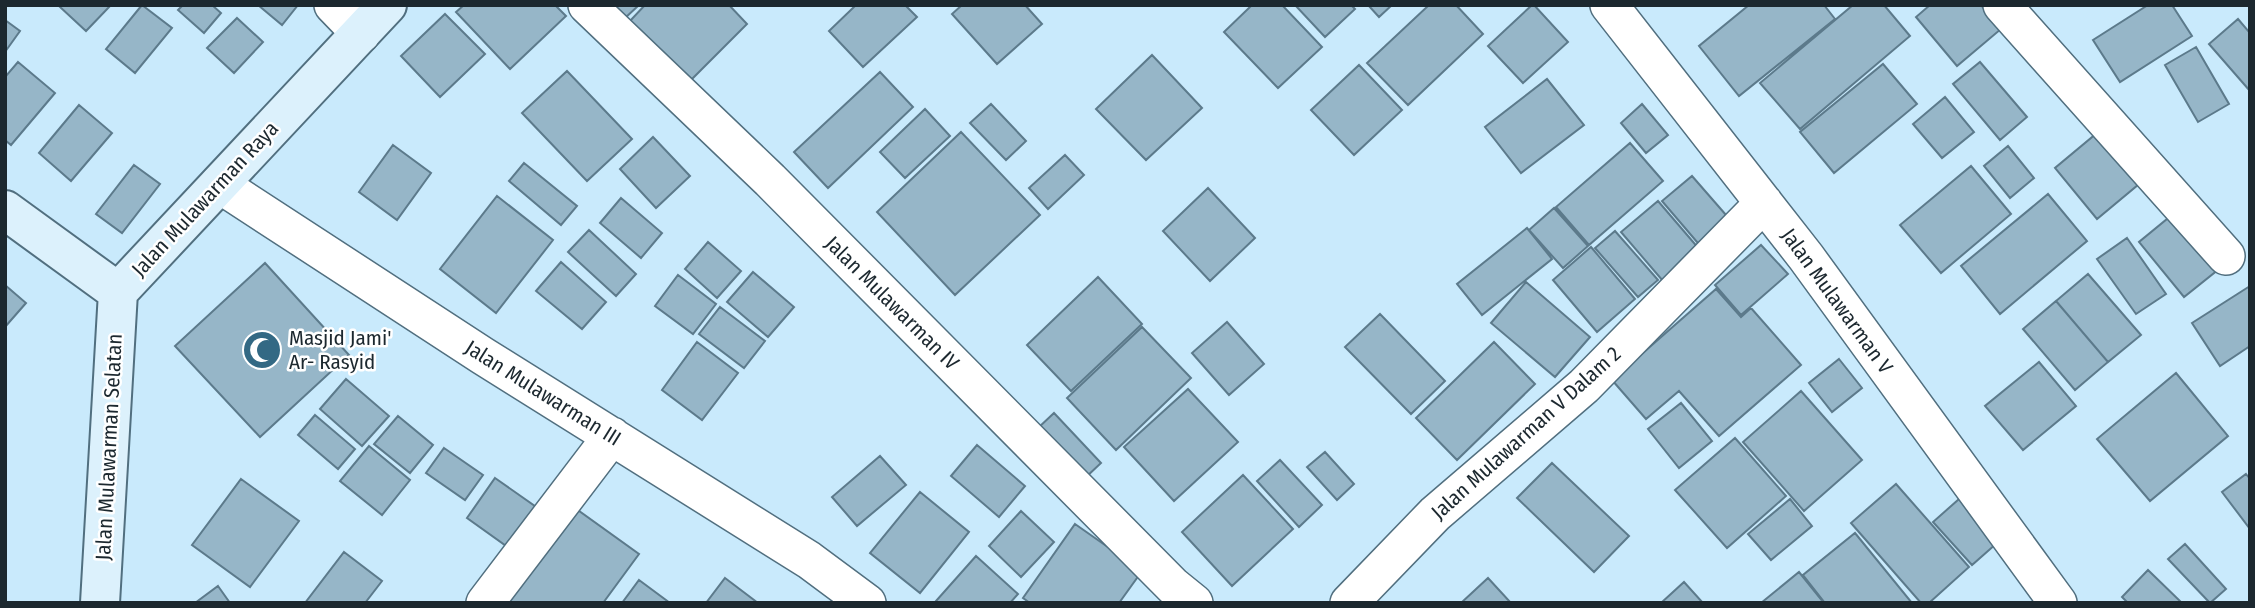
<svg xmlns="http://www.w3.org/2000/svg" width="2255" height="608" font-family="'Fira Sans Condensed',sans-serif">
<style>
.building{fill:#96b6c8;stroke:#5c7a8b;stroke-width:2}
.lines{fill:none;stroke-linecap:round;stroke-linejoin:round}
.street-casing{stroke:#516f7f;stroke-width:40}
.secondary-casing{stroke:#516f7f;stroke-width:42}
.street{stroke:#fff;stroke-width:37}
.secondary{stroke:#dcf1fc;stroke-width:38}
.labels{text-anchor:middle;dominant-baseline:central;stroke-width:5;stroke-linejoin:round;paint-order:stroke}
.street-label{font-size:21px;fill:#1c282f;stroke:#fff}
.poi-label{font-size:21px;fill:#1c282f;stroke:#fff;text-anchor:start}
</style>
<rect width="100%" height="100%" fill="#c9eafc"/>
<path class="building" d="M62,5H111L86,31L60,7Z
M142,5L172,28L135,73L106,49Z
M183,5H212L221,13L204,33L178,10Z
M258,5H298L282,25Z
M464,5H555L566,16L510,69L456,12Z
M612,5H639L624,19Z
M645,5H729L747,24L689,82L629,22Z
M856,5H905L917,17L863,67L829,31Z
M962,5H1025L1042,24L997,64L952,14Z
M1252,5H1282L1322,47L1278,88L1224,32Z
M1295,5H1351L1355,9L1325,37Z
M1368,5H1392L1379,17Z
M1429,5H1456L1483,34L1408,105L1367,63Z
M1532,5H1534L1568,42L1523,83L1488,46Z
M1749,5H1824L1835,19L1739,96L1699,46Z
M1853,5H1884L1910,36L1800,129L1760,83Z
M1930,5H1981L2001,29L1957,66L1916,17Z
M2148,5H2172L2192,36L2120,82L2093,40Z
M445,14L485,54L440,97L401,56Z
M237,18L263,42L234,73L207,48Z
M2238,19L2250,33V91L2209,44Z
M5,20L20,31L5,52Z
M2196,47L2229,104L2198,122L2165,65Z
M1152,55L1202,108L1146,160L1096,109Z
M18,62L55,93L11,145L5,140V77Z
M1980,62L2027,117L2000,140L1953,84Z
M1883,64L1917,104L1834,173L1800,132Z
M1359,65L1402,110L1354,155L1311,110Z
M567,71L632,139L587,181L522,113Z
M880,72L913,107L828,188L794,152Z
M1547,79L1584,125L1521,173L1485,127Z
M1945,97L1974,132L1942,158L1913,124Z
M991,104L1026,141L1006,160L970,123Z
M1642,104L1668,135L1646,153L1621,123Z
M79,105L112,133L71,181L39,153Z
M925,109L950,136L905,178L880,152Z
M961,132L1040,215L955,295L877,212Z
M2097,133L2139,184L2097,219L2055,168Z
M653,137L690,176L656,208L620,169Z
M1630,143L1663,181L1589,245L1556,207Z
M393,145L431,173L397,220L359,192Z
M2008,146L2034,178L2010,198L1984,166Z
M1065,155L1084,175L1048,209L1029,188Z
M524,163L577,206L561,225L509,181Z
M134,165L160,184L122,233L96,214Z
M1971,166L2011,214L1941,273L1900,225Z
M1692,176L1733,223L1703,249L1662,201Z
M1208,188L1255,238L1210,281L1163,231Z
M2048,194L2087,241L2000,314L1961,266Z
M497,196L553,240L496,313L440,269Z
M621,198L662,233L641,258L600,223Z
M1658,201L1700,250L1663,281L1621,232Z
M1554,208L1588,246L1563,268L1529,230Z
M2178,210L2224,265L2184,297L2139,242Z
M1527,228L1552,259L1482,315L1457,284Z
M589,230L636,274L616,296L568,252Z
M1615,231L1658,280L1638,297L1595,248Z
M2127,238L2166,294L2136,314L2097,259Z
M708,242L741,271L717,298L685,269Z
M1761,245L1788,274L1741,315L1715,285Z
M1591,247L1635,299L1597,332L1553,280Z
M561,262L606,302L582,329L536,291Z
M265,263L349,355L260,437L175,346Z
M753,272L794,307L768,337L727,302Z
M2088,274L2141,335L2108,362L2056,301Z
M678,275L716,304L693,334L655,306Z
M1098,277L1142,324L1071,391L1027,345Z
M1526,282L1590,337L1555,377L1491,323Z
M5,285L26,303L5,327Z
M2250,286V346L2220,366L2192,323Z
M1716,289L1741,317L1751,308L1801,365L1719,436L1679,391L1646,419L1612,380Z
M2056,301L2108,362L2075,390L2023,329Z
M720,307L765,341L744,368L699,334Z
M1380,314L1445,381L1411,414L1345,347Z
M1227,322L1264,364L1229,395L1192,353Z
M1142,327L1191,378L1116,450L1067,398Z
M697,342L738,373L702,420L662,390Z
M1494,342L1535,384L1457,460L1416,418Z
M1839,359L1862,388L1832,412L1809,383Z
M2039,362L2076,406L2023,450L1985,406Z
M2176,373L2228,436L2150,501L2097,439Z
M346,379L389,416L362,446L320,409Z
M1188,389L1238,442L1174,501L1124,447Z
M1801,391L1862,460L1804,511L1743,442Z
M1681,403L1712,441L1679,468L1648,429Z
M1054,413L1101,463L1085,478L1038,428Z
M315,415L355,449L338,469L298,435Z
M398,416L433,445L410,473L374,444Z
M1735,438L1786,496L1727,548L1675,490Z
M977,445L1025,486L999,517L951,476Z
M369,446L410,480L382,515L340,481Z
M444,448L483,475L465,500L426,473Z
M1325,452L1354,484L1337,500L1307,467Z
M880,456L906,485L857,526L832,497Z
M1280,460L1322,505L1299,527L1257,481Z
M1552,463L1629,536L1594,572L1517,498Z
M2246,474L2250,479V529L2222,492Z
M1243,475L1293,529L1232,586L1182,532Z
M495,478L542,511L513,551L467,518Z
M241,479L299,521L250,587L192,545Z
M1896,484L1969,567L1929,603H1921L1851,523Z
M920,492L969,532L920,593L870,553Z
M1967,492L2005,536L1972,565L1933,522Z
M1790,499L1812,526L1771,560L1748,534Z
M568,503L639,554L603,603H507Z
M1021,511L1054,542L1021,577L989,546Z
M1075,524L1142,571L1119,603H1030L1023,598Z
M1855,533L1912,603H1825L1803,575Z
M2185,544L2226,589L2210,603L2168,559Z
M344,552L382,581L365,603H305Z
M976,556L1018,594L1010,603H938L936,601Z
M2148,570L2182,603H2128L2122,597Z
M1799,572L1824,603H1761Z
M725,578L758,603H706Z
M1488,578L1511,603H1461Z
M639,580L670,603H622Z
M1684,582L1703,603H1661Z
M218,586L230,603H195Z"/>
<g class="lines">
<defs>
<path id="street" d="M333,5L361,34
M587,5L770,180L1173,586L1194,603
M1609,5L1806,257L2058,603
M2002,5L2226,256
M219,184L483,356L809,560L867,603
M485,603L612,436
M1349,603L1435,514L1584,386L1764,203"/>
<path id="secondary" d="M5,210L118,292L387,5
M100,603L118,292"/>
</defs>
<use href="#street" class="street-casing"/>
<use href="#secondary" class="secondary-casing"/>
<use href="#street" class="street"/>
<use href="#secondary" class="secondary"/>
</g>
<defs>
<symbol id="mosque-disc" viewBox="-11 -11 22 22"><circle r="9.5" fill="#336984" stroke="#fff"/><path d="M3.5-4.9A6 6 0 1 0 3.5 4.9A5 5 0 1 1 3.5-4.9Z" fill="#fff"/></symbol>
</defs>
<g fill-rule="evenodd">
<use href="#mosque-disc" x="240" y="328" width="44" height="44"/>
</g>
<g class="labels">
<g class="street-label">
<text transform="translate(205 199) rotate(-47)">Jalan Mulawarman Raya</text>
<text transform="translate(1837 301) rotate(54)">Jalan Mulawarman V</text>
<text transform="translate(892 303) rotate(45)">Jalan Mulawarman IV</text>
<text transform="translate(543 393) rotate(32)">Jalan Mulawarman III</text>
<text transform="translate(1526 433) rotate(-42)">Jalan Mulawarman V Dalam 2</text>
<text transform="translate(109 447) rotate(-87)">Jalan Mulawarman Selatan</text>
</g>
<g class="poi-label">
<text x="289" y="338">Masjid Jami'<tspan x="289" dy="24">Ar- Rasyid</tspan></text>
</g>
</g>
<rect width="2255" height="608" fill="none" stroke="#1c282f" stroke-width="14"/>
</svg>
